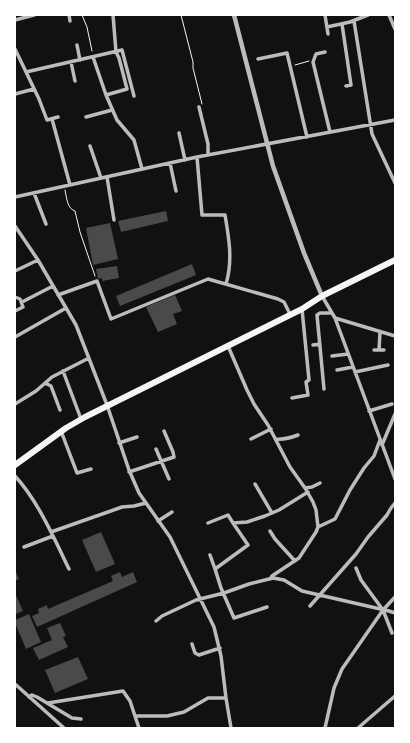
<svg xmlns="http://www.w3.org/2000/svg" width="410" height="743" font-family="'Source Serif 4',serif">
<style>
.building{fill:#4a4a4a}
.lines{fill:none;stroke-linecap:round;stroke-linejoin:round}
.path{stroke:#f5f5f5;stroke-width:1}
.minor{stroke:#bcbcbc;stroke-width:3.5}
.tertiary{stroke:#bcbcbc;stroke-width:4.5}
.trunk{stroke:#f5f5f5;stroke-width:6}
</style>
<rect width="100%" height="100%" fill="#111"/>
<path class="building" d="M166,211L168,221L121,232L118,221Z
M110,223L118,259L93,265L86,228Z
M192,264L196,275L120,306L116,296Z
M117,266L119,278L102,281V278L98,279L96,269Z
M175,295L182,311L173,314L177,324L158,332L146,307Z
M101,532L115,564L96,572L82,540Z
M15,570L19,579L15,581Z
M120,572L122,577L133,572L137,582L37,627L32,616L39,613L38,609L47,605L48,609L113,581L111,576Z
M15,593L23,611L16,614L15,611Z
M29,614L41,642L26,649L15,623V620Z
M60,623L66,636L63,637L68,647L39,660L33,648L52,640L47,628Z
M78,657L88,679L55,693L45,670Z"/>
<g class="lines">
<path class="path" d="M82,15L87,27L92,51
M181,15L193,62V68L202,104
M295,65L309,61
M65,190C67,199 67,208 75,211L80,232L95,276"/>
<path class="minor" d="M69,15L70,21
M325,15L328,34
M389,15L395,29
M15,20L34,15
M354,21L372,134L395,183
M342,24L351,85L346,86
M327,27L350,22L368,15
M77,45L80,60
M15,49L39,99L47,120L58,117
M325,52L316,54L313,62L330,132
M93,57L106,95L117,120L134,140L142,169
M258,59L287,53L307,137
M71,62L75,81
M26,72L122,50L134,96
M15,94L34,89
M106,95L127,89L119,58L116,52L113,15
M199,107L208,144V155
M86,117L112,110
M52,119L70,185
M179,133L185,160
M90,146L101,178
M197,157L202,215H225C229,238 233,261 226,284
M170,163L176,191
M107,177L114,220
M34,193L46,224
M15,197L197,157L395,120
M15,226L38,260L76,325L107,405L129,470L139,493L170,537L214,627L221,656L226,698L231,728
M15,271L38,260
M58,295L97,281L111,319L208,279L278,299L284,302L290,314
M322,296L335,318L395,479
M15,297L20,299L23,307L15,311
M22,302L53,286
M335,318L395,336
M15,337L66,308
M313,345L320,344
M228,346L247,390L254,404L268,425L290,467L305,488L313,502L316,510L318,527
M374,350H384
M379,350L380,332
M332,356L348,354
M337,370L353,367
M63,371L81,419
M355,372L388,365
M45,383L51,386L60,410
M324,389L317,315L320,313H332
M292,398L308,395L306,382L309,380L302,309
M15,404L36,391L52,377L89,358
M369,411L392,404
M61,431L77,473L91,469
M251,439L271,429
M276,439C284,440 290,438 298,435
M119,443L137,437
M382,445L395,414
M156,449L169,479
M129,472L174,457L173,452L164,431
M15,476C38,501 54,538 69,569
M255,484L272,513
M305,488L312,487L320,483
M158,521L172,512
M208,523L228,515L233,523L247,522L265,516L279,510L308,492
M233,523L248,545L215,569L221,588L234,618L267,607
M270,531L275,539L295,561
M51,532L122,507L134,506L146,503
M24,547L53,536
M210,555L215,569
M356,568L361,580L383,610L392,633
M270,579L272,576L299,558L316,532L318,527L335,519L350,490L364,468L374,456L380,440
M310,606L356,554L368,537L387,515L391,508L395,503
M156,621L162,616L196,600L224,593L249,584L273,578L284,580L302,591L389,611L395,613
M192,644L195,653L199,655L220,648
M15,684L64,728
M29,697L32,695L37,697L72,718L81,719
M48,703L123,691L130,701L139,728
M136,716H167L184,712L208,698H226
M325,728L334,688L342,669L383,610L395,597
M358,728L395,696"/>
<path class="tertiary" d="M234,15L273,166L304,253L322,296"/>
<path class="trunk" d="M15,465L66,428L85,417L302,309L322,296L395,260"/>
</g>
<rect width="410" height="743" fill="none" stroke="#ffffff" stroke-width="32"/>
</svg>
